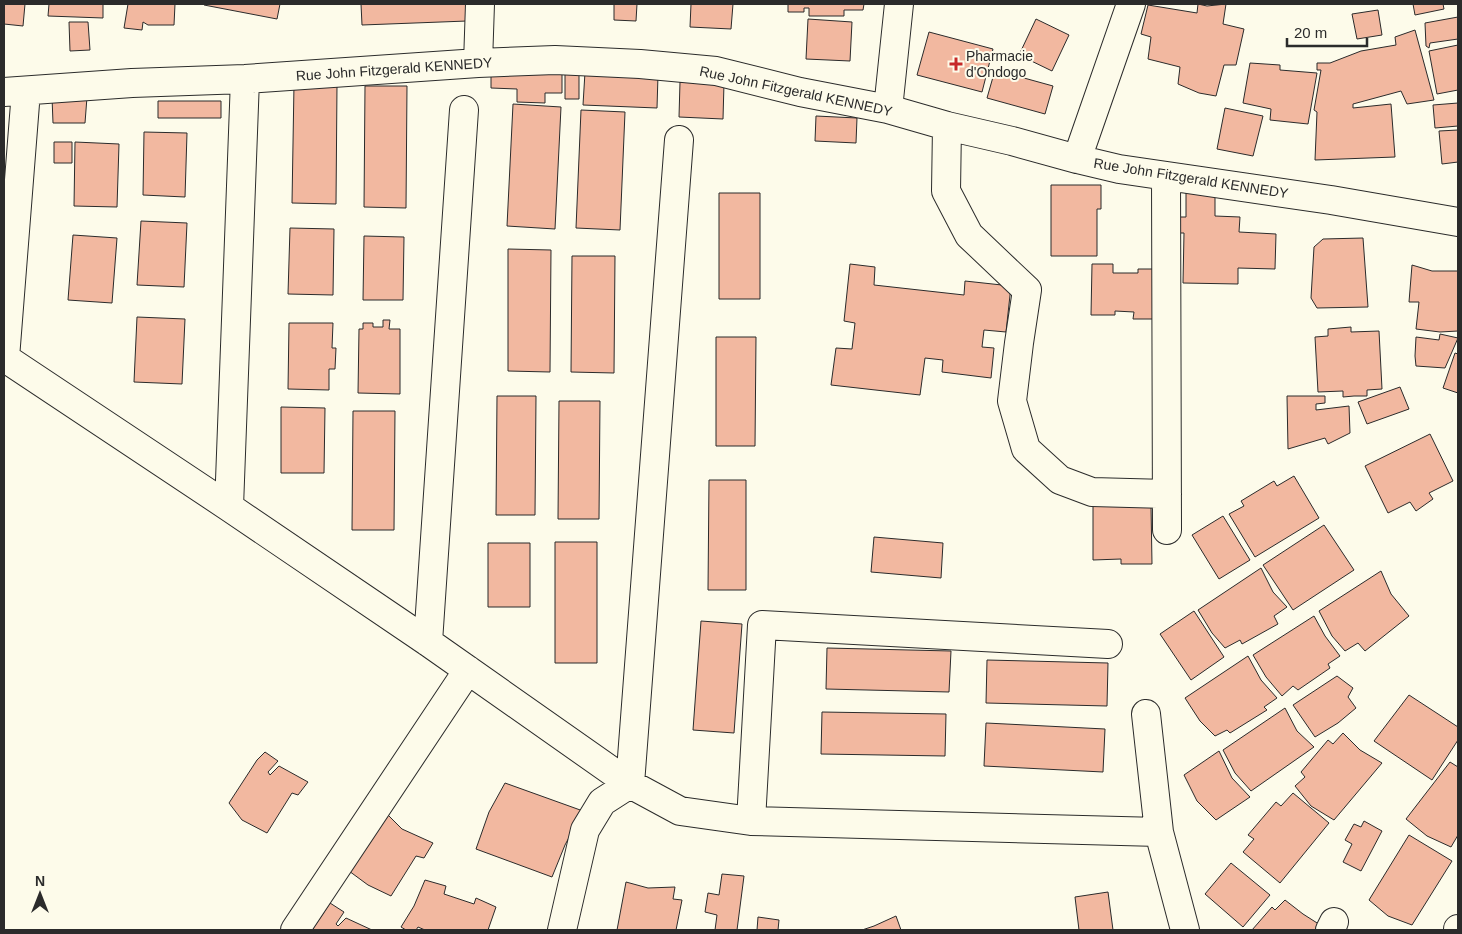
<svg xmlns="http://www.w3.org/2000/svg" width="1462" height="934" font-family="Helvetica,sans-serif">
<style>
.building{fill:#f2b8a0;stroke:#2b2b2b}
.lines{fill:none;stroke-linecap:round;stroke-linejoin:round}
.minor-casing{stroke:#2b2b2b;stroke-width:30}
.minor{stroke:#fdfbea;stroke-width:28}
.poi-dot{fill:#c62828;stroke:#fdfbea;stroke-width:2}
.labels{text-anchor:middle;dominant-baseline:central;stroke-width:4;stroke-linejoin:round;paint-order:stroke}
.poi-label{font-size:14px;fill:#2b2b2b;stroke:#fdfbea;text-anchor:start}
.street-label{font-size:14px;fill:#2b2b2b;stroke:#fdfbea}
</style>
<rect width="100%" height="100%" fill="#fdfbea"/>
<path class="building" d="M4,4H25L23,26L4,24Z
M49,4H103V18L48,16Z
M128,4H175L174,25H148L143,22L142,30L124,28Z
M205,4H280L277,19L204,5Z
M361,4H466L467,21L362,25Z
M614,4H637L636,21L614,20Z
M691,4H733L731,29L690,27Z
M788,4H864L863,10H844V16H809V8H804V12H788Z
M1198,4L1207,6L1226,4L1223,24L1244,29L1236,65H1224L1216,96L1199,93L1178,84L1180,67L1148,59L1151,37L1141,34L1148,5L1197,13Z
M1413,4H1443L1444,9L1415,15Z
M1378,10L1382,35L1357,39L1352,14Z
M1458,17V39L1430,43L1429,48L1426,46L1425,23Z
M808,19L852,22L850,61L806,59Z
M1036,19L1069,35L1052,71L1019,55Z
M69,22H88L90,50L70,51Z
M1415,30L1434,100L1407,104L1401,91L1353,104V108L1391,104L1395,157L1315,160L1317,112L1314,110L1321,70H1317V63H1330L1361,51L1396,45L1395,37Z
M929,32L993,49L982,92L917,75Z
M1458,45V90L1437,94L1429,51Z
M1250,63L1280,65V70L1317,73L1308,124L1270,120L1271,109L1243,103Z
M562,69V93H545V103L517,102V89L491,88V74Z
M565,69H579V99H565Z
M995,70L1053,86L1045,114L987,98Z
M585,72L658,75L657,108L583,105Z
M680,82L724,83L723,119L679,117Z
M294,84L337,85L336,204L292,203Z
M365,86H407L406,208L364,207Z
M52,97H87L85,123H53Z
M158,101H221V118H158Z
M1458,103V126L1435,128L1433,105Z
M513,104L561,107L555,229L507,226Z
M1225,108L1263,116L1253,156L1217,149Z
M581,110L625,112L620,230L576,228Z
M816,116L857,118L856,143L815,141Z
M1458,130V162L1442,164L1439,131Z
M144,132L187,133L185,197L143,195Z
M54,142H72V163H54Z
M75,142L119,144L117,207L74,206Z
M1051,185H1101V209H1097V256H1051Z
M1186,192L1215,193V216L1240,217L1239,232L1276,234L1275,269L1238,268V284L1183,283L1184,233H1177V217H1186Z
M719,193H760V299H719Z
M141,221L187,223L184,287L137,285Z
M290,228L334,229L333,295L288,294Z
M73,235L117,238L112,303L68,300Z
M364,236L404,237L403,300H363Z
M1363,238L1368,307L1317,308L1311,298L1314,247L1323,239Z
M508,249L551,250L550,372L508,371Z
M572,256H615L614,373L571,372Z
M850,264L875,267L874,285L964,295L965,281L1011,286L1006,332L984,330L982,347L994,348L991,378L942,372L943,360L925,358L920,395L831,385L836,348L852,349L855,323L844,321Z
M1092,264H1113V273H1138V269H1159V319H1133L1134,312L1115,311V315H1091Z
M1412,265L1432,271H1458V331L1440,332L1416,329L1419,302H1409Z
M137,317L185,319L182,384L134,382Z
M383,320H390L389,329H400V394L358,393L359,329H363V323H373V327H383Z
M289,323H333L332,348H336L335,369H329V390L288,389Z
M1351,327V332L1379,331L1382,389L1367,390V396H1354L1343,397V391L1318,392L1315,337L1328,336V329Z
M1440,334L1458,338L1445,368L1416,366L1415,356L1416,337L1439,340Z
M716,337H756L755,446H716Z
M1455,353L1458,354V393L1443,388Z
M1400,387L1409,409L1367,424L1358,402Z
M497,396H536L535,515H496Z
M1287,396H1325V403L1316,404V410L1349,406L1350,433L1328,444L1325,438L1288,449Z
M559,401H600L599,519H558Z
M281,407L325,408L324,473H281Z
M353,411H395L394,530H352Z
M1430,434L1453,481L1429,493L1433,499L1416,511L1410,502L1388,513L1365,466Z
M1294,476L1319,518L1255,557L1229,514L1244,506L1241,501L1274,481L1277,486Z
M709,480H746V590H708Z
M1093,506H1151L1152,564H1121V559L1093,560Z
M1223,516L1250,560L1219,579L1192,535Z
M1324,525L1354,570L1293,610L1263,565Z
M874,537L943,543L941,578L871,572Z
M555,542H597V663H555Z
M488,543H530V607H488Z
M1261,568L1273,592L1287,607L1274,616L1278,624L1242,644L1240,640L1225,648L1212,633L1198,610Z
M1381,571L1391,594L1409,616L1365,651L1358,643L1345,651L1332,636L1319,611Z
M1194,611L1224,657L1191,680L1160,634Z
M1314,616L1325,636L1340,656L1328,664L1330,668L1298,690L1293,686L1282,696L1266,677L1253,655Z
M701,621L742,624L734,733L693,730Z
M827,648L951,651L949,692L826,689Z
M1248,656L1261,680L1277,698L1264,707L1267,710L1230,733L1227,730L1215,736L1200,721L1185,698Z
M987,660L1108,663L1107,706L986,703Z
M1337,676L1353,688L1348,697L1356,708L1338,723L1315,737L1293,705Z
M1409,695L1458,727V740L1432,780L1374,741Z
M1285,708L1297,731L1314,747L1251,791L1235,773L1223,750Z
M822,712L946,714L945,756L821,754Z
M986,723L1105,729L1103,772L984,766Z
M1343,733L1360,750L1382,763L1334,820L1311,806L1295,786L1305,777L1301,772L1328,740L1333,744Z
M1219,751L1232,778L1250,797L1216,820L1197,801L1184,775Z
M265,752L278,761L268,772L270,775L279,766L308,782L298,795L292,793L267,833L242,820L229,803L257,760Z
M1450,762L1458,767V835L1451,847L1427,836L1406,819Z
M505,783L583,811L565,845L552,877L476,849L489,812Z
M1293,793L1329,823L1280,883L1243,852L1254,839L1248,835L1276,802L1281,806Z
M387,814L402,829L433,843L424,858L416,856L391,896L368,885L349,871Z
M1364,821L1382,831L1361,871L1343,862L1352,844L1345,840L1354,824L1361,827Z
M1409,835L1452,861L1412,925L1388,916L1369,900Z
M1231,863L1270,895L1243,927L1205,894Z
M722,874L744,876L737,930H715L717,915L705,912L708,893L719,895Z
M425,880L446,886L444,894L474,904L476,898L496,907L488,930H425L418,927L416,930H406L401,927L414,906Z
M626,882L648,888L675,887L673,899L682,900L676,930H617Z
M1108,892L1113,930H1079L1075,897Z
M1285,900L1303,914L1325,928L1324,930H1252L1272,907L1275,910Z
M330,903L344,912L336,924L338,926L346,918L372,930H312Z
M896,916L901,930H862L874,926Z
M758,917L779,920L778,930H757Z"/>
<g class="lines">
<defs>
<path id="minor" d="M478,63L480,4
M26,91L5,358L229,507L428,642L630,784L680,811L751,821L1159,832
M4,92L132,83L245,79L478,63L555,60L640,64L716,71L800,92L888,109L947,126L1012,141L1077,159L1119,169L1331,200L1458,222
M888,109L899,4
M947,126L946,191L969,235L1027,290L1019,343L1012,401L1026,449L1060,480L1092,492L1167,494
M1077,159L1131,4
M1166,176L1167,530
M229,507L245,79
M428,642L464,110
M1146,714L1159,832L1185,930
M751,821L762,625L1108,644
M295,930L468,670
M562,930L585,830L602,802L630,784L679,140
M1330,930L1334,922
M1458,930V929"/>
</defs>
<use href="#minor" class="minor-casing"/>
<use href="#minor" class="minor"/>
</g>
<path class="poi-dot" d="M953.5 56.5h5v5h5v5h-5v5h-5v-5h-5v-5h5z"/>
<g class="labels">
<g class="poi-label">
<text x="966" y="56">Pharmacie<tspan x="966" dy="16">d'Ondogo</tspan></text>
</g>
<g class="street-label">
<text transform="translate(394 69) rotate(-4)">Rue John Fitzgerald KENNEDY</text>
<text transform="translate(796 91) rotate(12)">Rue John Fitzgerald KENNEDY</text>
<text transform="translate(1191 178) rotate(9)">Rue John Fitzgerald KENNEDY</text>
</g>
</g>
<rect width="1462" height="934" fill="none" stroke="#2b2b2b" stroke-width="10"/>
<g transform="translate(40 894)" stroke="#fdfbea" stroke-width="4" paint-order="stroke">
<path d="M0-4L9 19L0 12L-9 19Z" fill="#2b2b2b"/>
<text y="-8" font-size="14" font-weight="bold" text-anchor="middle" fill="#2b2b2b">N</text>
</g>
<path d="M1287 38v8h80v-8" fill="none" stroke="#2b2b2b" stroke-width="2.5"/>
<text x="1294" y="38" font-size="15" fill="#2b2b2b" stroke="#fdfbea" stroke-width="4" paint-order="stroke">20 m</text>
</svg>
